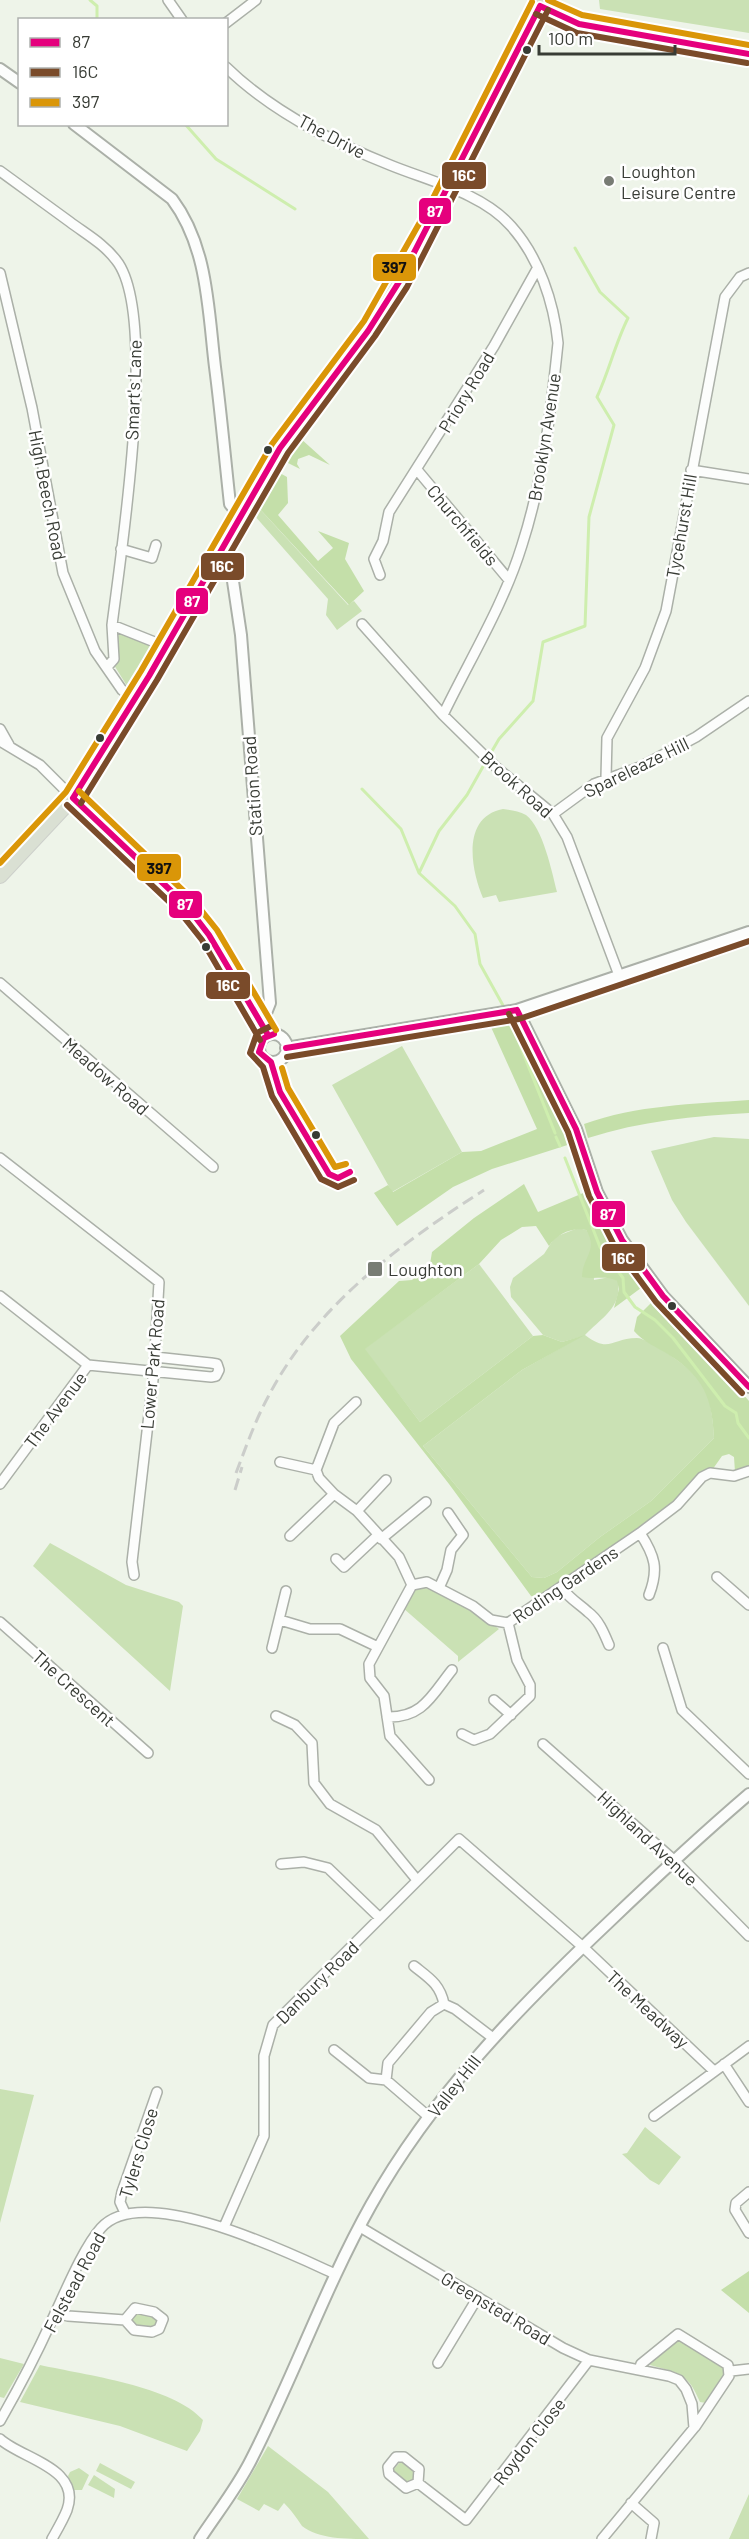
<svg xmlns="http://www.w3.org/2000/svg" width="749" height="2539" font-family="Barlow,sans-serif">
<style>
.green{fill:#cae1b4}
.forest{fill:#c4dfa9}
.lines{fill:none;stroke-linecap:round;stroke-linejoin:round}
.stream{stroke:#ceeeae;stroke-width:3}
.minor-casing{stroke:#abb0a8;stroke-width:12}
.tertiary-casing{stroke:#abb0a8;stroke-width:14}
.primary-casing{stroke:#cdd0cb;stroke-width:16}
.minor{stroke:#fcfdfc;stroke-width:9}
.tertiary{stroke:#fcfdfc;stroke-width:10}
.primary{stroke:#dae0d3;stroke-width:14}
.rail{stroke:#cbcdca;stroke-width:3;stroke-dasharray:12 6;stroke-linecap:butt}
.bus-1-casing{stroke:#fff;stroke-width:10}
.bus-2-casing{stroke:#fff;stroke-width:10}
.bus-3-casing{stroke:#fff;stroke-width:10}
.bus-1{stroke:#e5007d;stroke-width:6}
.bus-2{stroke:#7a4b2a;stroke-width:6}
.bus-3{stroke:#da9608;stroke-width:6}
.bus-dot{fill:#383c35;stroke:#fff;stroke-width:2}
.poi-dot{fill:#787c74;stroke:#fff;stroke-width:2}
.labels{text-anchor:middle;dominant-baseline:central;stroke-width:5;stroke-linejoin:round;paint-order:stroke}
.street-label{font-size:18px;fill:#383c35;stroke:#fff}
.poi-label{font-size:18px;fill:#383c35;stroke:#fff;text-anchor:start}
.line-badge{stroke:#fff;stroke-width:2}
.badge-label{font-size:16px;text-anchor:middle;font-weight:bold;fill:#fff}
.pale-badge-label{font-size:16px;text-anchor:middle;font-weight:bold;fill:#111}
</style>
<rect width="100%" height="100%" fill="#eef4e9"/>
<path class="green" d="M599,0H749V33L600,9Z
M258,507L348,605L354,601L362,611L337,630L326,615L328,599L254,515Z
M119,631L154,648L133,685L127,686L114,665Z
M503,809C510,810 519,811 526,815C543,828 552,872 557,892L499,902L496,895L483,898C471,870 461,817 503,809Z
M402,1046L462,1152L392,1192L332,1085Z
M714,1137L749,1139V1306L686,1222L672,1200L651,1151Z
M578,1228L586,1230L592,1238L594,1280L610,1277L618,1281C622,1308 601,1318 585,1335C610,1354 611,1338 637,1338C649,1338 695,1371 702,1383C711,1398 713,1420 714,1438L651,1501L600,1537L557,1572L544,1578L532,1577L423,1446L522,1370L580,1337L562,1342L543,1335L511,1297L510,1287L513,1278L544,1254L555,1237Z
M479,1264L533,1336L420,1422L364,1349Z
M50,1543L126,1585L179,1602L183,1606L170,1691L33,1566Z
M417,1587L432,1589L470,1609L499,1629L458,1662V1656L403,1608L411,1592Z
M0,2089L34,2095L0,2223Z
M645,2127L681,2157L659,2185L650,2180L622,2154L627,2153Z
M138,2312L154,2316L158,2320V2324C149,2331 138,2329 131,2322V2318Z
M681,2338L722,2365L726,2371L706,2403L700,2402C688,2373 679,2373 650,2365C652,2354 671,2340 681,2338Z
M0,2358L24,2364L4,2398L0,2397Z
M40,2365C85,2375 173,2386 203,2420L200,2431L187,2451L120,2426L20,2402Z
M268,2446L328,2492L369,2539C347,2539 318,2539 302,2526C296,2517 292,2511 284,2503L278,2511L264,2504L259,2511L237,2499Z
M402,2460L415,2469L417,2474L410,2484L394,2474L393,2470Z
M100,2463L135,2482L131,2489L96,2471Z
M79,2468L89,2475L82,2490H74L68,2476L70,2472Z
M94,2475L115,2489L114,2498L88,2485Z
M749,2494V2539H729Z"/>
<path class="forest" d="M300,438L330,465L309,455L298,459L297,464L300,469L284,461Z
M278,472L287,477L288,503L278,515L318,561L333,548L318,531L349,543L345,559L364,591L349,605L258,507Z
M517,1010L580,1141L492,1169L453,1187L397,1226L374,1193L388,1185L393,1192L462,1152L481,1151L537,1129L486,1016Z
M749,1100V1113C694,1116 641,1121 588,1138L584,1124C637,1105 693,1104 749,1100Z
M524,1184L538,1212L588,1191L624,1257L645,1285L614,1308L619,1289L617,1281C605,1275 595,1280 582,1277C582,1257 599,1250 586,1230C572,1227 557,1234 549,1246L536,1226L522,1227L501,1240L479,1264L365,1349L420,1422L533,1336L543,1335L562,1342L585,1335L522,1370L423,1446L532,1577L544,1578L557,1572L600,1537L651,1501L714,1438C712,1398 704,1377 669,1355C657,1347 643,1342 634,1331L637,1317L657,1297L749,1401V1470L735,1472L734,1457L729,1454L722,1456L710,1473L677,1505L538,1598L531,1596L449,1484L351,1359L340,1336L399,1281L412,1280L430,1264L432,1252L474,1218Z
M749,2271V2313L721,2290Z"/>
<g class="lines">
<path class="stream" d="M90,0L97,6V20
M185,124L216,159L295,209
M492,751L499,739L533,701L543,642L585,626L589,517L614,425L597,397C609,371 615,344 628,318L600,292L575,248
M485,763L467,795L439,831L419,873L455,906L475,934L480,964L505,1009
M362,789L401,829L419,873
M508,1015L555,1133
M556,1137L560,1146
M565,1158L600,1247L623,1278L624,1292L635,1307L655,1320L673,1338L725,1406L736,1413L738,1423L749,1438"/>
<defs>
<path id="minor" d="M168,0L182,20
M226,23L256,0
M226,67C271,111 332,142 390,165C429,181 482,193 511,226C539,257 554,303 558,343C551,411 543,480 522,545C504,604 470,659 443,715
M0,171C23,188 47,205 70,222C86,234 104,244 116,260C159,313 121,552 112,625L114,659L107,667
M0,273L32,408L63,573L95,651L122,690L134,700
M691,470L749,479
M418,471L509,580
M121,549L152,558L156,545
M380,575L374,559L383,541L389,512L494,346L537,269
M362,624L443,715L497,768L553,814L567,837L620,978
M112,625L167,647
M0,729L9,745
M0,741L40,765L73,798
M606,778L607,738L645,668L666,611L725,297L740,277L749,273
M553,814L594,784L640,767L696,737L749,701
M0,983L213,1167
M0,1158L159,1282L154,1371L132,1562L134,1575
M0,1296L88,1365L211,1377L216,1376L219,1370L217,1364L211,1363L155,1357
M356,1402L334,1423L316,1470L319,1478L334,1494L357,1511L399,1557L412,1585
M280,1462L316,1470
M0,1484L88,1365
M357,1511L386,1480
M640,1533C655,1556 659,1569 649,1595
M290,1536L334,1494
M381,1539L426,1502
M336,1559L344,1567L377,1536
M717,1577L749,1605
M439,1588L447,1570L451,1550L463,1535L448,1513
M562,1588C570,1599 578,1603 588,1612C599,1620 604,1633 609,1645
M280,1620L310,1629H340L378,1647
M0,1622L148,1753
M272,1648L286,1591
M663,1648L682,1710L749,1774
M494,1700L511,1715
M276,1716L295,1725L312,1743L314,1783L330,1804L376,1830L417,1880
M387,1717C423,1718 432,1695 452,1670
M462,1734L474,1740L490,1734L530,1696V1685L517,1660L508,1623
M543,1744L675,1861L749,1936
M429,1780L390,1736L384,1696L370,1678L369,1664L412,1585L427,1582L473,1606L491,1620L508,1623L640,1533L677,1505L702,1477L710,1473L734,1476L749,1471
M281,1864L304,1862L328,1868L380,1918
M414,1966C429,1978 440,1984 444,2004L455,2009L493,2038
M334,2050L369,2078L386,2080L429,2117
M724,2064L749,2102
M386,2080L388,2063L431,2012L444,2004
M654,2116L749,2046
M749,2192L736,2203L735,2210L749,2233
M125,2213L120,2202L122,2192L157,2092
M224,2227L264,2136V2056L273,2025L459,1839L583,1947L714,2071
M360,2227L563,2348L589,2360L669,2376L679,2380L686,2389L692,2404L694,2428L602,2539
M55,2313L68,2316L125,2320L134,2330L152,2332L159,2329L163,2319L154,2312L135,2308L125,2320
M438,2363L478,2297
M639,2370L641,2364L678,2334L728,2365L729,2376L695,2427
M731,2371L749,2369
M0,2421C19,2388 36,2355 52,2320C64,2295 83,2248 101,2228C142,2181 289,2253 335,2274
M0,2439C22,2459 82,2468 67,2510C63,2520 57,2530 52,2539
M396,2457H404L419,2469L418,2483L406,2488L389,2474L388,2467Z
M418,2483L466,2520L589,2360
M631,2503L654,2523L651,2539"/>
<path id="tertiary" d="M540,6L579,24L749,54
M0,69L20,83
M74,124L172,199C208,247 208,309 215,367C221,413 225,459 230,504L240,516
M219,554L230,561L241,635L270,1003L262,1023
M73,798L186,905L209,935L268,1035
M517,1010L576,1129L597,1192L622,1240L663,1296L749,1387
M259 1048a14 14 0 1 1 28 0a14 14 0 1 1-28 0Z
M286,1048L517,1010L749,932
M200,2539C217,2513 237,2488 251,2460C294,2376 325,2287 371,2205C432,2096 520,2006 610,1921C655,1878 701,1835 749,1794"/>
<path id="primary" d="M0,876L73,798L149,676L280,448L372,326L436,212L544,0"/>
</defs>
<use href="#minor" class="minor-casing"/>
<use href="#tertiary" class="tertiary-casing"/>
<use href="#primary" class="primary-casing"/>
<use href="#minor" class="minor"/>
<use href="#tertiary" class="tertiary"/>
<use href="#primary" class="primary"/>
<path class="rail" d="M236,1473C246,1447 255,1421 268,1397C315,1306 400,1244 484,1190
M235,1490L242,1467"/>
<defs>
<path id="bus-1" d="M540,6L579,24L749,54
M73,798L149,676L280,448L368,331L399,282L540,6
M73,798L186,905L209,935L268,1035
M517,1010L576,1129L597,1192L622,1240L663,1296L749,1387
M274,1034L264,1038L259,1052L271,1062L280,1092L329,1174L338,1178L350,1172
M286,1048L517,1010"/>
<path id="bus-2" d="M536,14L577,33L747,63
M81,803L157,680L288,453L375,336L407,287L548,10
M67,805L179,911L202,940L260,1040
M509,1014L568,1132L589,1196L614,1245L656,1302L742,1393
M271,1026L257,1033L250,1053L263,1067L272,1096L321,1179L338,1187L354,1180
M287,1057L519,1019L749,941"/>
<path id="bus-3" d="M548,0L582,15L749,45
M79,791L193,900L217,930L276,1030
M0,863L66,792L141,671L272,444L364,321L428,208L532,2
M282,1068L288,1088L335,1167L346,1164"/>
</defs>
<use href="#bus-1" class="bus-1-casing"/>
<use href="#bus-2" class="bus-2-casing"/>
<use href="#bus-3" class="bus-3-casing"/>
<use href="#bus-1" class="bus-1"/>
<use href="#bus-2" class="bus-2"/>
<use href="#bus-3" class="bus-3"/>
</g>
<g class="bus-dot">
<circle cx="527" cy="50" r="5"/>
<circle cx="268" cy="450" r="5"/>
<circle cx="100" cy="738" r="5"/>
<circle cx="206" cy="947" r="5"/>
<circle cx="316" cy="1135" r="5"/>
<circle cx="672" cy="1306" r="5"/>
</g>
<g class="poi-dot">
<circle cx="609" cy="181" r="6"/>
<rect x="367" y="1261" width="16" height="16" rx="3"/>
</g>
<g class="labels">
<g class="street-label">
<text transform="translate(332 136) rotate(28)">The Drive</text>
<text transform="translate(133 390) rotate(-88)">Smart's Lane</text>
<text transform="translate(466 392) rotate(-59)">Priory Road</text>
<text transform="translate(544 437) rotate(-81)">Brooklyn Avenue</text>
<text transform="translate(48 495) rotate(79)">High Beech Road</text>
<text transform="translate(463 525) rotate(50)">Churchfields</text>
<text transform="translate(681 526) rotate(-80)">Tycehurst Hill</text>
<text transform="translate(636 767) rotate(-26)">Spareleaze Hill</text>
<text transform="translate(517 784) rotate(42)">Brook Road</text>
<text transform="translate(252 786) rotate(-94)">Station Road</text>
<text transform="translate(106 1076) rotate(41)">Meadow Road</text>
<text transform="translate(152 1364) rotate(-85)">Lower Park Road</text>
<text transform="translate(55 1410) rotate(-53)">The Avenue</text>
<text transform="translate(565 1584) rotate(-34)">Roding Gardens</text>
<text transform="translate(74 1688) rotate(42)">The Crescent</text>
<text transform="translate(648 1838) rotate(43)">Highland Avenue</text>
<text transform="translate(317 1982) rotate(-45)">Danbury Road</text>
<text transform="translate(648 2009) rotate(43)">The Meadway</text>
<text transform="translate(454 2086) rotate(-52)">Valley Hill</text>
<text transform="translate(138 2153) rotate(-73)">Tylers Close</text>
<text transform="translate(74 2282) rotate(-62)">Felstead Road</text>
<text transform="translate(496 2308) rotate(31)">Greensted Road</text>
<text transform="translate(529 2441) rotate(-52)">Roydon Close</text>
</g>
<g class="poi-label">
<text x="621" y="171">Loughton<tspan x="621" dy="21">Leisure Centre</tspan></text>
<text x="388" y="1269">Loughton</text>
</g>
</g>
<g class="line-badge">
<rect x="441" y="161" width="46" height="29" rx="6" fill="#7a4b2a"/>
<rect x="418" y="197" width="34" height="28" rx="6" fill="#e5007d"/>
<rect x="372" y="253" width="45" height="29" rx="6" fill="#da9608"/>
<rect x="200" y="552" width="45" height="29" rx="6" fill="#7a4b2a"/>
<rect x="175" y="587" width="34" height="28" rx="6" fill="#e5007d"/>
<rect x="136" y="853" width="46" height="29" rx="6" fill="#da9608"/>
<rect x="168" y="890" width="35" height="29" rx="6" fill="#e5007d"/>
<rect x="205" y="971" width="46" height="29" rx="6" fill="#7a4b2a"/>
<rect x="591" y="1200" width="35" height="28" rx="6" fill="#e5007d"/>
<rect x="601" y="1243" width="45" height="29" rx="6" fill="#7a4b2a"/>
</g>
<g class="badge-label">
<text x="464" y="181">16C</text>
<text x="435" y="217">87</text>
<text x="222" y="572">16C</text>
<text x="192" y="607">87</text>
<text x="185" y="910">87</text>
<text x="228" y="991">16C</text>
<text x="608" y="1220">87</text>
<text x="623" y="1264">16C</text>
</g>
<g class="pale-badge-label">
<text x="394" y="273">397</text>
<text x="159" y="874">397</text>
</g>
<rect x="18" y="18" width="210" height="108" fill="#ffffff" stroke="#afb1ae" stroke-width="1.5"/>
<rect x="30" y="38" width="30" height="9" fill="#e5007d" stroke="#afb1ae" stroke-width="1.5"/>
<text x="72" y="48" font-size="18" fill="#383c35">87</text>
<rect x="30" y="68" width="30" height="9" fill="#7a4b2a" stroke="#afb1ae" stroke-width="1.5"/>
<text x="72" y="78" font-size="18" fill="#383c35">16C</text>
<rect x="30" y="98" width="30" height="9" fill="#da9608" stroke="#afb1ae" stroke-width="1.5"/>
<text x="72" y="108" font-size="18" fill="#383c35">397</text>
<path d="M539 45v9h136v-9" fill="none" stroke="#383c35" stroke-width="3"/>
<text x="548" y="45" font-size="18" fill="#383c35" stroke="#ffffff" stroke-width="4.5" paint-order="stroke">100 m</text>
</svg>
